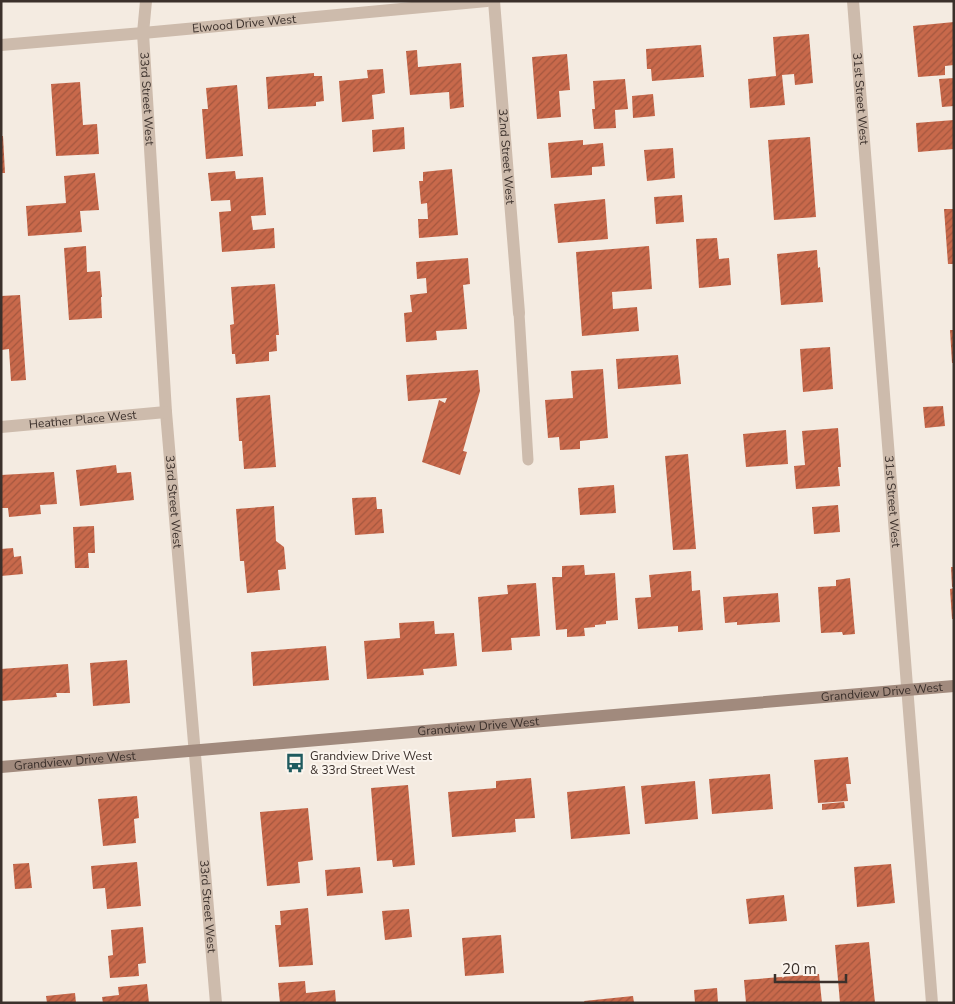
<svg xmlns="http://www.w3.org/2000/svg" width="955" height="1004" font-family="'Nunito Sans',sans-serif">
<style>
.building{fill:url(#building-hatch)}
.lines{fill:none;stroke-linecap:round;stroke-linejoin:round}
.lane{stroke:#cdbbac;stroke-width:11}
.street{stroke:#cdbbac;stroke-width:12}
.secondary{stroke:#a18a7d;stroke-width:12}
.labels{text-anchor:middle;dominant-baseline:central;stroke-width:4;stroke-linejoin:round;paint-order:stroke}
.street-label{font-size:12px;fill:#3b302b;stroke:#fbf5ee}
.poi-label{font-size:12px;fill:#3b302b;stroke:#fbf5ee;text-anchor:start}
</style>
<defs>
<pattern id="building-hatch" width="6" height="6" patternUnits="userSpaceOnUse" patternTransform="scale(1.25)"><rect width="6" height="6" fill="#c8694b"/><path d="M-1 1l2-2M0 6l6-6M5 7l2-2" fill="none" stroke="#a4573f"/></pattern>
</defs>
<rect width="100%" height="100%" fill="#f4ebe1"/>
<path class="building" d="M954,22V65L945,66V75L918,77L913,26Z
M809,34L813,83L795,85L794,74L782,75L785,105L750,108L748,79L776,76L773,37Z
M701,45L704,77L652,81L651,69H647L646,49Z
M417,50L418,67L461,63L464,107L450,109L449,92L410,95L406,51Z
M567,54L570,90L559,91L561,117L537,119L532,57Z
M383,69L385,93L372,95L374,119L342,122L339,81L368,78L367,70Z
M314,73V76H322L324,101L316,102V106L268,109L266,77Z
M954,78V106L942,107L939,79Z
M625,79L628,109L615,110L616,128L594,129L592,109H595L593,81Z
M80,82L83,125L97,124L99,154L56,156L51,84Z
M237,85L243,156L206,159L202,109H208L206,88Z
M653,94L655,116L633,118L632,96Z
M954,120V149L918,152L916,123Z
M404,127L405,149L373,152L372,130Z
M1,136H3L5,173H1Z
M810,137L816,217L774,220L768,140Z
M583,140V145L603,143L605,166L592,167V175L551,178L548,143Z
M673,148L675,178L647,181L644,150Z
M452,169L458,235L419,238L418,219H428L427,203L421,204L419,181H423V172Z
M235,171L236,179L263,177L266,215L251,216L253,230L274,228L275,248L222,252L219,212L231,211L230,200L211,201L208,173Z
M95,173L99,210L80,211L82,232L28,236L26,206L66,203L64,176Z
M682,195L684,222L656,224L654,197Z
M605,199L608,239L558,243L554,204Z
M944,209H954V264H948Z
M717,238L719,259L729,258L731,285L699,288L696,239Z
M86,246L87,272L100,271L102,297H101L102,318L69,320L64,248Z
M649,246L652,289L612,292L613,309L637,307L639,331L582,336L576,252Z
M817,250L818,268L820,267L823,302L781,305L777,254Z
M468,258L470,284L463,285L467,329L436,331L437,340L406,342L404,313L412,312L410,295L427,293L426,278L417,279L416,262Z
M275,284L279,335H276L277,351L269,352V361L236,364L235,354H232L230,325L234,324L231,287Z
M20,295L26,380L11,381L9,349L1,350V319H2L1,296Z
M950,330H954V363H952Z
M830,347L833,389L803,392L800,349Z
M678,355L681,384L618,389L616,359Z
M603,369L608,438L580,441V449L560,450L559,437L548,438L545,400L573,398L571,371Z
M478,370L480,391L463,451L467,452L460,475L422,462L439,400L445,403L447,398L408,401L406,375Z
M270,395L276,467L244,469L242,441H239L236,398Z
M943,406L945,426L925,428L923,407Z
M838,428L841,467H838L840,486L796,489L794,466L805,465L802,431Z
M786,430L788,464L746,467L743,434Z
M688,454L696,549L673,550L665,456Z
M116,465L117,473L131,472L134,500L80,506L76,470Z
M54,472L57,504L40,505L41,514L9,517L8,508H1V475Z
M614,485L616,513L580,515L578,488Z
M376,497L377,509H382L384,533L355,535L352,498Z
M838,505L840,532L814,534L812,507Z
M274,506L276,541L284,547L286,569L278,570L280,590L247,593L244,561H240L236,509Z
M94,526L95,553H88L89,568H75L73,527Z
M13,548L14,557L21,556L23,574L1,576V549Z
M584,565L585,575L615,573L618,620L606,621V624L595,625V627L584,628L585,636L567,637V629L556,630L552,577H562V566Z
M951,567H954V587H952Z
M691,571L692,591L700,590L703,630L678,632V626L638,629L635,598L651,597L649,575Z
M850,578L855,634L843,635L842,632L821,633L818,587L836,586V580Z
M536,583L540,636L511,638L512,650L482,652L478,597L508,594L507,585Z
M954,588V619H952L950,589Z
M778,593L780,622L737,625V622L725,623L723,597Z
M434,621L435,634L454,633L457,666L423,669L424,675L367,679L364,641L400,638L399,623Z
M326,646L329,680L253,686L251,652Z
M127,660L130,703L93,706L90,663Z
M68,664L70,693H56L57,697L1,701V669Z
M848,757L851,784H846L848,801L818,803L814,760Z
M770,774L773,809L712,814L709,779Z
M531,778L535,818L515,819L516,832L452,837L448,792L496,788V781Z
M695,781L698,819L645,824L641,786Z
M408,785L415,865L393,867L392,860L377,861L371,788Z
M625,786L630,834L571,839L567,792Z
M137,796L139,818L134,819L136,843L103,846L98,799Z
M844,802L845,808L822,810V804Z
M308,808L313,860L298,862L300,883L267,886L260,812Z
M137,862L141,906L107,909L105,888L93,889L91,866Z
M29,863L32,888L15,889L13,864Z
M891,864L895,903L857,907L854,867Z
M360,867L363,893L327,896L325,870Z
M784,895L787,921L749,924L746,899Z
M308,908L313,965L279,967L275,925H281L280,911Z
M409,909L412,937L385,940L382,911Z
M143,927L146,963L138,964L139,976L110,978L108,956L113,955L111,930Z
M501,935L504,973L465,976L462,938Z
M869,942L875,1003H840L835,945Z
M819,974L822,1003H746L744,980Z
M305,981L306,993L335,990L336,1003H280L278,983Z
M147,984L149,1003H103L102,997L119,995L118,987Z
M717,988L718,1003H695L694,990Z
M75,993L76,1003H47L46,996Z
M633,996L634,1003H585L584,1001Z"/>
<g class="lines">
<path class="lane" d="M519,313L528,460"/>
<g class="street">
<path id="s1" d="M146,1L143,33L166,412L216,1003"/>
<path id="s2" d="M494,1L519,313"/>
<path id="s3" d="M853,1L932,1003"/>
<path id="s4" d="M1,45L143,33L487,1"/>
<path id="s5" d="M1,427L166,412"/>
</g>
<path class="secondary" id="s6" d="M1,767L954,686"/>
</g>
<defs>
<symbol id="bus-bare" viewBox="-9 -9 18 18"><path d="M-5-6H5V4H4V6H2V4H-2V6H-4V4H-5ZM-3.5-4V0h7V-4ZM-3.5 1.2v1.5H-2V1.2ZM2 1.2v1.5H3.5V1.2Z" fill="#1f5a5e" stroke="#fbf5ee" stroke-width="2.5" paint-order="stroke"/></symbol>
</defs>
<g fill-rule="evenodd">
<use href="#bus-bare" x="281" y="749" width="28" height="28"/>
</g>
<g class="labels">
<g class="street-label">
<text stroke="none"><textPath href="#s4" startOffset="244">Elwood Drive West</textPath></text>
<text stroke="none"><textPath href="#s1" startOffset="98">33rd Street West</textPath></text>
<text stroke="none"><textPath href="#s3" startOffset="98">31st Street West</textPath></text>
<text stroke="none"><textPath href="#s2" startOffset="156">32nd Street West</textPath></text>
<text stroke="none"><textPath href="#s5" startOffset="82">Heather Place West</textPath></text>
<text stroke="none"><textPath href="#s1" startOffset="502">33rd Street West</textPath></text>
<text stroke="none"><textPath href="#s3" startOffset="502">31st Street West</textPath></text>
<text stroke="none"><textPath href="#s6" startOffset="884">Grandview Drive West</textPath></text>
<text stroke="none"><textPath href="#s6" startOffset="479">Grandview Drive West</textPath></text>
<text stroke="none"><textPath href="#s6" startOffset="74">Grandview Drive West</textPath></text>
<text stroke="none"><textPath href="#s1" startOffset="908">33rd Street West</textPath></text>
</g>
<g class="poi-label">
<text x="310" y="756">Grandview Drive West<tspan x="310" dy="14">&amp; 33rd Street West</tspan></text>
</g>
</g>
<rect width="955" height="1004" fill="none" stroke="#3b302b" stroke-width="5"/>
<path d="M775 974v8h71v-8" fill="none" stroke="#3b302b" stroke-width="2.5"/>
<text x="782" y="974" font-size="15" fill="#3b302b" stroke="#fbf5ee" stroke-width="4" paint-order="stroke">20 m</text>
</svg>
